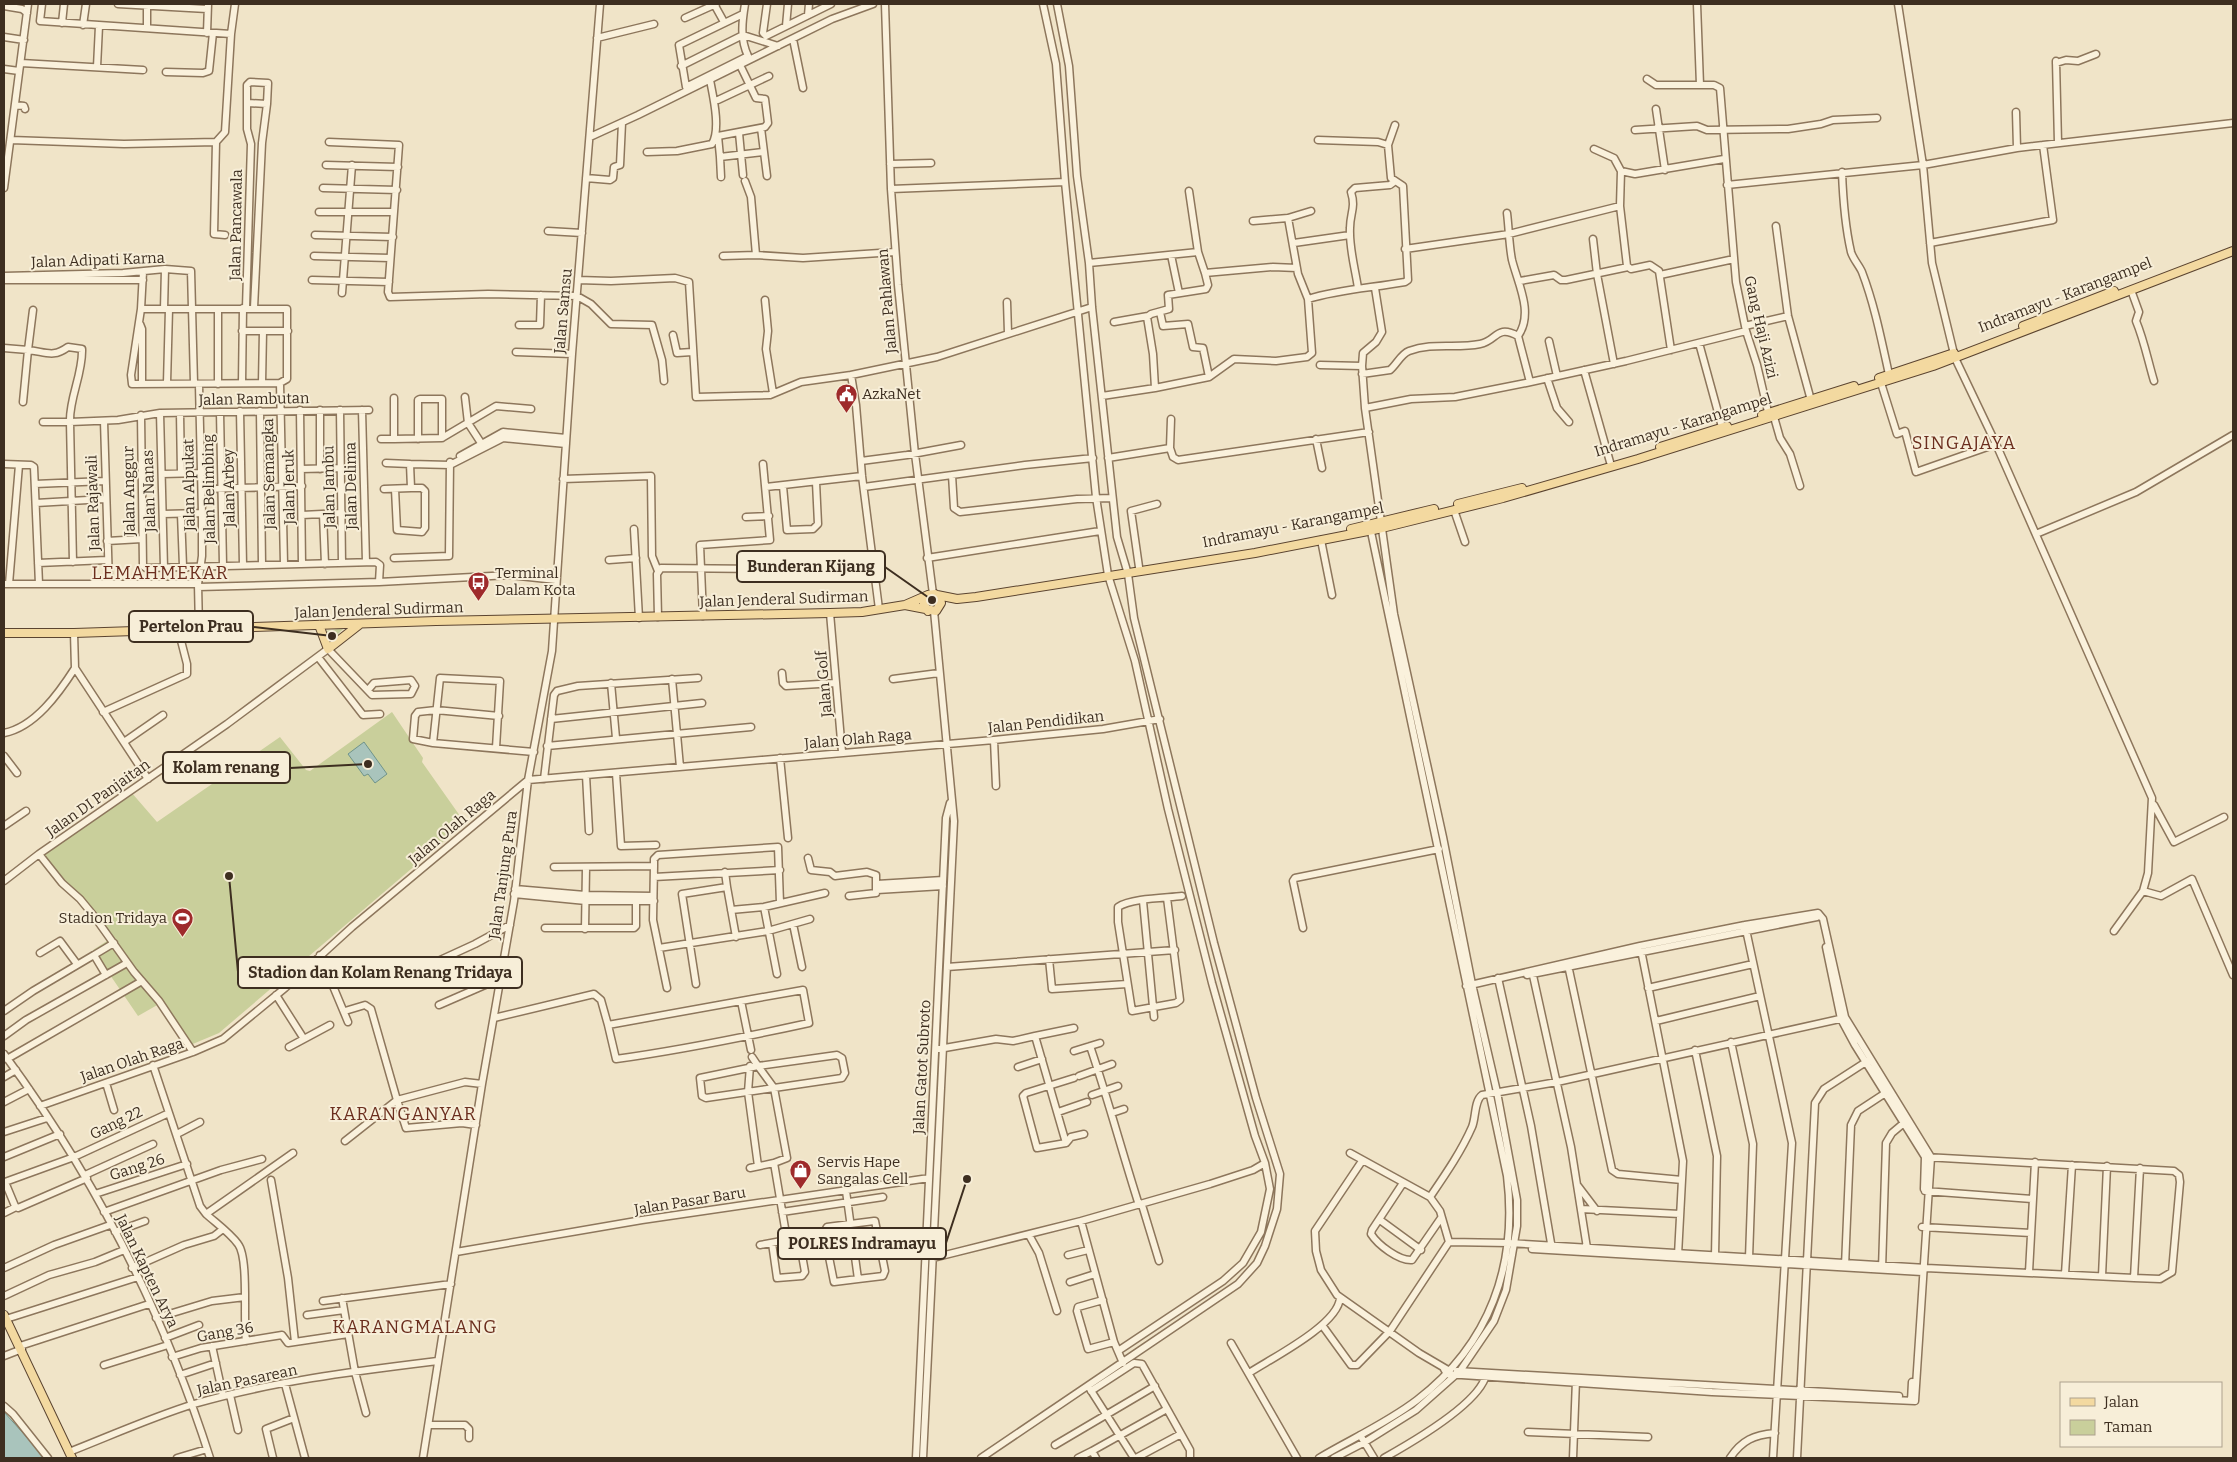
<svg xmlns="http://www.w3.org/2000/svg" width="2237" height="1462" font-family="Bitter,serif">
<style>
.green{fill:#c9cf9b}
.water{fill:#a9c4bc;stroke:#6f938a}
.lines{fill:none;stroke-linecap:round;stroke-linejoin:round}
.minor-casing{stroke:#8d765c;stroke-width:9}
.major-casing{stroke:#5b4430;stroke-width:10}
.minor{stroke:#faf1dc;stroke-width:6}
.major{stroke:#f3d9a0;stroke-width:8}
.labels{text-anchor:middle;dominant-baseline:central;stroke-width:4;stroke-linejoin:round;paint-order:stroke}
.street-label{font-size:15px;fill:#3d2e20;stroke:#f7eed8}
.poi-label{font-size:15px;fill:#3d2e20;stroke:#f7eed8;text-anchor:start}
.quarter-label{font-size:18px;letter-spacing:1px;fill:#6b2e1e;stroke:#f7eed8}
.leader{fill:none;stroke:#3d2e20;stroke-width:2}
.callout-dot{fill:#3d2e20;stroke:#f7eed8;stroke-width:2}
.callout{fill:#f7eed8;stroke:#3d2e20;stroke-width:2}
.callout-label{font-size:16px;text-anchor:middle;font-weight:bold;fill:#3d2e20}
</style>
<rect width="100%" height="100%" fill="#f0e4c8"/>
<path class="green" d="M344,628L331,641L328,640L325,631Z
M392,712L423,758L422,762L465,823L219,1033L188,1046L159,1004L138,1016L93,950L110,939L84,905L39,858L131,792L157,822L280,737L306,770L310,771Z"/>
<path class="water" d="M364,742L387,774L375,783L368,774L364,776L348,754Z
M4,1412L41,1453L45,1458H4Z"/>
<g class="lines">
<defs>
<path id="minor" d="M42,4L40,21L231,34L235,4
M118,4L207,9
M147,4V28
M714,4L724,22
M767,4L763,33L766,36L831,4
M885,4L891,189L898,285L915,454L933,594
M1043,4L1056,64L1065,182L1096,497L1108,575
M1697,4L1700,85
M4,6L22,9L27,13
M743,14L679,45L686,87L748,56C740,39 742,22 745,4
M808,15L809,4
M685,18L716,4
M62,23L64,4
M83,25L86,4
M786,26L788,4
M207,33L208,4
M4,37L24,40
M597,38L654,24
M793,39L803,88
M2056,61L2058,143
M21,63L143,70
M2056,63L2066,60L2078,61L2096,54
M740,65L756,98L765,99L768,123L765,127L718,136L720,157L763,152
M681,66L743,35L778,46
M97,67L99,26
M4,69L19,71
M166,72L203,73L209,71L213,33
M1647,79L1656,85H1714L1720,88L1736,282L1746,331L1757,365L1769,416
M718,100L769,76
M248,103L267,104L262,143L254,308
M15,105L24,106L25,109
M1656,109L1665,170
M2016,112L2017,148
M761,128L767,176
M1635,130L1697,126L1707,130L1788,129L1821,124L1833,120L1877,118
M739,133L743,175
M590,137L638,115L832,19L873,4
M11,140L124,144L216,142L214,234L225,235
M1318,140L1378,142L1388,145
M216,142L225,132L231,34
M329,142L399,145L388,292L390,297L488,294L577,296L591,304L611,324L652,325L662,360L664,381
M1594,149L1614,158L1621,171L1635,174L1724,159
M647,152L677,151L712,144C721,129 713,96 710,80
M720,157L721,177
M890,164L931,163
M326,165L398,167
M1621,171L1620,206L1627,266L1631,269L1650,265L1659,271L1671,350
M1842,172C1843,199 1845,226 1851,252C1853,259 1859,265 1862,272C1875,306 1882,343 1890,379
M586,178L610,180L613,178L614,167L620,165L622,123
M745,181L751,197L756,255
M1727,185L1923,165L1898,4
M4,188L28,4
M323,188L397,190
M891,189L1065,182
M1189,191L1198,252
M319,212H394
M1507,213C1509,229 1509,245 1512,260C1518,284 1534,313 1518,336
M1288,218L1311,211
M1253,221L1288,218L1298,274L1308,299L1312,353L1307,357L1276,361L1234,359L1209,377L1155,388L1153,354L1147,317L1151,314L1169,309L1168,295L1206,289L1208,285L1205,273L1273,267L1297,268
M1776,226L1788,316L1812,404
M548,231L582,233
M315,235L393,237
M1593,239L1597,274L1614,364
M1294,243L1350,235
M1930,243L2053,220L2043,145
M1405,249L1509,234L1620,206
M1171,255L1179,293
M314,256L390,258
M723,256L756,255L803,258L895,252
M1089,263L1198,252L1205,273
M1660,275L1734,259
M4,276L123,273L165,269L191,271L194,383
M4,280H143
M312,280L389,282
M578,280L611,281L675,278L689,282L696,397L770,395L801,382L851,375
M1520,281L1554,275L1561,280H1566L1628,267
M1358,288C1355,268 1349,248 1350,228C1350,213 1356,208 1351,192L1355,188L1390,185L1394,182
M2131,290L2139,312L2136,321C2144,340 2148,361 2154,381
M342,293L352,165
M1308,299C1341,289 1372,288 1405,282L1408,280L1403,186L1391,178L1388,145L1395,125
M765,300L768,331L766,349L773,393
M1007,302L1008,333
M246,308L251,144L247,129V85L250,82L268,83L267,104
M141,309L131,375L132,384L280,383L287,379V309H141L143,272
M164,309L165,269
M1160,312L1163,326L1188,324L1193,347L1203,348L1209,377
M1114,322L1148,316
M140,324L142,329V384
M519,325H540L541,295
M1745,326L1788,316
M242,331H288
M673,335L677,353L692,352
M1549,341L1557,376
M1699,343L1722,427
M4,348L28,350L33,310
M516,352L572,354
M1320,365L1362,366
M1584,370L1610,462
M1362,374L1390,370C1397,364 1401,354 1409,351C1433,342 1456,349 1480,344C1497,341 1496,324 1518,336L1530,382
M1547,378L1557,408L1569,422
M167,383L169,309
M242,383L243,308
M262,383L263,331
M280,383L284,564
M1881,383L1897,434L1905,431L1916,472L1996,444
M218,384V309
M1102,396L1155,388
M465,397L468,423L483,446
M394,398V439L442,438L496,406L531,409
M23,402L28,350C46,352 53,358 68,347L82,349C83,374 69,398 70,422H43
M1365,408L1411,399L1455,397L1526,383L1626,361L1746,331
M300,410L302,564
M320,410V469
M340,410L342,563
M362,410L366,562
M240,411L243,565
M260,411L262,564
M220,412L223,565
M160,413L164,568
M180,413L181,473
M141,415L143,566L146,568L376,562L380,565L379,582L198,587
M1774,417L1780,438L1790,454L1800,486
M104,421L109,584
M381,439H394
M418,439V400L420,399H442V438
M1316,439L1322,468
M1170,448L1171,419
M460,456L503,432L566,438
M1108,458L1170,448L1173,457L1178,460L1369,432
M861,461L907,455L961,445
M386,463L410,464
M4,464L31,465L34,467L39,584
M301,469L340,468
M162,474L202,473
M952,475L954,508L960,512L1077,499L1112,498
M563,479L651,476L652,556L658,571
M35,484L105,481
M783,486L787,530L813,529L818,524L816,482
M766,487L862,476
M864,487L1025,465L1093,458
M202,489L302,486
M384,489L411,488L410,464L450,465L503,438L566,444
M395,489L397,530L422,532L425,528V491L422,488H411
M36,503L105,499
M1454,510L1465,542
M163,514L202,513
M181,514L183,566
M323,514L325,564
M302,515L342,513
M746,517L769,516
M634,529L639,618
M2036,534L2136,492L2233,435
M1321,540L1332,595
M107,541L142,539
M394,558L449,556L450,462
M927,558L1100,531
M609,560L636,558
M73,562L70,422L118,420L160,413L369,410
M38,563L107,560
M1139,567L1131,511L1157,504
M1108,575L1135,661L1168,809L1212,983L1255,1136L1265,1163L1253,1170L1210,1184L1081,1221L1114,1342L1123,1363
M379,582L510,575L556,580
M4,584H198
M9,584L19,465
M879,609L862,476L856,405L851,375L937,357L1092,307
M830,613L842,752
M703,616L700,545L770,540L763,464
M658,617L657,574L661,568L772,569
M199,629L198,584L202,556V513L199,385
M74,633L75,668L148,779
M318,657L363,715L380,714
M782,673L783,683L786,686L836,683
M672,679L680,767
M893,679L939,673
M611,683L616,738
M103,712L187,674V664L178,629
M499,716L436,710L418,712L415,716L413,739L433,743L534,752
M551,719L702,703
M4,733C35,727 59,693 75,668
M994,740L996,786
M124,742L163,715
M433,743L440,678L500,681L496,748
M547,746L751,727
M4,756L17,773
M780,758L788,838
M616,773L621,846L656,845
M586,775L589,831
M544,779L554,695L557,691L578,686L698,678
M2154,805L2174,842L2224,817
M4,826L26,811
M39,854L62,883L80,899L94,916L134,972L159,1001L193,1052
M808,858L811,870L830,872L835,876L867,872L876,875V893L849,896
M654,866V859L658,855L778,847L780,903
M554,867L654,866L653,920L667,988
M654,877L780,870
M4,881L39,854L227,724L328,649L372,695L411,694L415,686L411,680L374,683L368,690
M877,884L943,880
M727,887L736,937
M515,889L585,895L653,896
M877,890L943,886
M2143,891L2161,896L2192,879L2233,975
M514,894L586,901H654
M1167,898L1180,1000L1176,1003L1132,1011L1118,922V907C1132,898 1166,898 1182,896
M1143,901L1154,1017
M764,907L777,974
M731,910L764,907L825,893
M793,924L802,967
M1745,925L1792,1143L1773,1458
M545,928H634L636,926V901
M1303,928L1293,881L1295,878L1439,849
M585,929L586,868
M2114,931L2143,891L2148,873L2152,798L1996,444L1955,358L1932,263L1923,165L2017,148L2233,123
M1826,947L1841,1019L1855,1045L1925,1157L1924,1189
M659,948L768,931L810,919
M1641,950L1683,1161L1678,1255
M40,953L60,941L77,964
M94,955L114,943
M320,955L348,1022
M1049,959L1052,989L1127,984
M1568,965L1612,1170L1618,1174L1682,1180
M947,967L1175,950
M1532,971L1571,1147L1587,1248
M414,972L475,944L510,925
M1527,975L1817,917
M1498,978L1531,1126L1552,1249
M696,984L682,894L727,887L725,872
M1648,988L1753,964
M276,995L304,1039
M741,1001L608,1025L616,1059C681,1050 745,1037 809,1023L803,990L741,1001L751,1050
M439,1005L501,978
M4,1011L33,991L94,955L106,975
M345,1011L365,1005L371,1009L397,1100L345,1141
M494,1018L594,994L601,1000L608,1025
M1656,1021L1760,996
M4,1036L26,1020L127,963
M1035,1036L1074,1028
M1731,1042L1753,1144L1749,1258
M1090,1046C1108,1099 1122,1152 1139,1205
M289,1047L330,1025
M939,1049L996,1039L1013,1041L1035,1036L1066,1143L1071,1137L1084,1134
M1695,1050L1717,1156L1715,1256
M1074,1051L1100,1043
M4,1054C94,1176 164,1314 210,1458
M752,1057L758,1066L700,1078L702,1096L706,1098L774,1088L758,1066L837,1055L842,1058L845,1073L842,1078L774,1088L787,1158L774,1163L787,1240L760,1245
M7,1059L142,981
M153,1065L200,1206L206,1214L293,1153
M750,1066L748,1092L758,1166
M1018,1067L1042,1059
M1079,1076L1112,1064
M4,1077L16,1070
M106,1083L114,1110
M1092,1095L1118,1086
M4,1102L29,1089
M40,1106L193,1052L223,1039L285,988L352,927L528,780L994,740L1103,729L1160,719
M1058,1112L1087,1102
M1112,1113L1124,1109
M476,1125L462,1123L406,1128L397,1100L465,1082L482,1084
M4,1132L47,1118
M177,1134L200,1122
M1066,1143L1037,1148L1023,1096L1026,1093L1074,1078
M1350,1153L1430,1197L1440,1211L1449,1242L1509,1243L1926,1268L2134,1278L2160,1279L2172,1272L2180,1182L2179,1175L2174,1171L1925,1157
M4,1157L60,1134
M1362,1161L1315,1231L1316,1251L1321,1270L1337,1295L1419,1353L1448,1370
M750,1168L774,1163
M85,1175L153,1144
M87,1178L18,1208L15,1206L5,1182L74,1157L169,1113
M271,1180L288,1278L295,1342
M1403,1183L1372,1230L1371,1234C1378,1245 1399,1261 1412,1260L1441,1218
M1578,1186L1597,1211
M846,1191L858,1279L883,1276L885,1271L875,1221H874L827,1227L824,1232L834,1282L858,1279
M1925,1191L2032,1199
M95,1194L187,1164
M1430,1197C1445,1175 1461,1152 1472,1127C1476,1118 1474,1101 1482,1095L1557,1082L1844,1018
M1142,1205L1159,1261
M1581,1209L1680,1214
M104,1212L221,1170L262,1159
M782,1212L883,1197
M4,1213L16,1207
M206,1214C216,1223 230,1233 238,1244C249,1258 243,1320 246,1341
M1380,1220L1421,1250
M1922,1227L2031,1233
M115,1232L145,1221
M1029,1235L1039,1253L1057,1311
M772,1243L777,1278L802,1276L805,1272L800,1244L796,1240H787
M1532,1249L1922,1272L1925,1269
M456,1252L642,1220L929,1178
M1068,1255L1088,1250
M933,1258L1081,1221
M1845,1266L1851,1125L1858,1111L1887,1092
M4,1268L54,1245L110,1225
M132,1268L184,1245L214,1236L223,1229
M1882,1269L1886,1143L1892,1133L1905,1122
M2029,1272L2035,1162
M2065,1274L2072,1165
M2102,1276L2107,1166
M2134,1278L2140,1168
M1070,1282L1095,1274
M4,1296L49,1275L95,1262L124,1250
M342,1298L355,1372L366,1413
M1103,1300L1078,1307L1077,1311L1088,1349L1114,1342
M323,1301L451,1284
M307,1315L344,1310
M156,1318L212,1301L245,1297
M6,1319L138,1277
M1322,1325L1351,1365H1357L1390,1331L1449,1242
M165,1338L199,1325
M1231,1343L1297,1458
M20,1346L149,1304
M212,1346L223,1396
M1118,1351L1223,1281L1243,1263L1261,1232L1270,1189L1265,1163
M4,1356L22,1349
M172,1357L201,1348L282,1335L288,1343L348,1334
M104,1365L168,1345
M1444,1369L1447,1374L1712,1392L1915,1401L1931,1157L1845,1017L1823,919L1818,913L1745,925L1640,946L1466,986
M1457,1371L1899,1396
M1249,1373C1272,1358 1338,1325 1340,1298
M180,1375L216,1363
M285,1384L305,1458
M1090,1389L1134,1458
M1091,1391L1134,1363L1142,1364L1190,1450V1458
M230,1395L238,1430
M1911,1401L1912,1382
M4,1406L13,1414L48,1458
M429,1425H465L469,1429V1438
M1528,1432L1648,1437
M1360,1435L1374,1458
M1055,1445L1155,1386
M69,1452C110,1436 152,1417 194,1404C273,1381 357,1371 438,1361
M177,1458L207,1449
M273,1458L266,1429L294,1418
M423,1458L482,1084L514,901L528,780L552,651L572,354L600,4
M916,1458L946,818L950,803
M923,1458L954,821L934,611
M981,1458L1238,1284L1257,1263L1265,1246L1277,1209L1280,1174L1256,1098L1214,943L1134,618L1128,574L1117,537L1092,307L1089,263L1077,176L1069,66L1057,4
M1078,1458L1092,1451
M1096,1458L1092,1451L1167,1409
M1136,1458L1181,1434
M1319,1458C1351,1439 1387,1423 1417,1400C1490,1344 1518,1265 1507,1176L1370,527
M1334,1458L1365,1442L1416,1410L1460,1371L1494,1321L1506,1290L1517,1226V1200L1497,1092L1472,984L1443,837L1394,614L1365,408L1362,366L1363,353L1376,342L1382,332L1375,288
M1384,1458C1409,1444 1479,1404 1486,1375
M1573,1458L1576,1380
M1730,1458C1742,1440 1754,1435 1775,1433
M1797,1458L1815,1103L1824,1089L1869,1060"/>
<path id="major" d="M2023,326L2114,291
M1879,378L1954,353
M1762,415L1854,386
M1660,447L1727,426
M1458,504L1522,488
M1351,529L1434,509
M937,595L957,599L976,597L1255,553L1378,529L1503,498L1638,459L1933,366L2233,251
M905,605L936,611L941,603L939,597L935,594L928,595L924,599V605L928,611
M319,625L328,649L360,624
M4,633H74L436,621L830,613L862,612L905,605L928,595
M4,1315L72,1458"/>
</defs>
<use href="#minor" class="minor-casing"/>
<use href="#major" class="major-casing"/>
<use href="#minor" class="minor"/>
<use href="#major" class="major"/>
</g>
<defs>
<symbol id="civic-pin" viewBox="-11 -11 22 30"><path d="M0 17L-7.5 6A9.5 9.5 0 1 1 7.5 6Z" fill="#9e2a2b" stroke="#f7eed8"/><path d="M-.6-6.5H3V-4.5H.6V-3L4-1V1h2V6H-6V1h2V-1L-.6-3ZM-1.2 2.5V6h2.4V2.5Z" fill="#fff"/></symbol>
<symbol id="bus-pin" viewBox="-11 -11 22 30"><path d="M0 17L-7.5 6A9.5 9.5 0 1 1 7.5 6Z" fill="#9e2a2b" stroke="#f7eed8"/><path d="M-5-6H5V4H4V6H2V4H-2V6H-4V4H-5ZM-3.5-4V0h7V-4ZM-3.5 1.2v1.5H-2V1.2ZM2 1.2v1.5H3.5V1.2Z" fill="#fff"/></symbol>
<symbol id="stadium-pin" viewBox="-11 -11 22 30"><path d="M0 17L-7.5 6A9.5 9.5 0 1 1 7.5 6Z" fill="#9e2a2b" stroke="#f7eed8"/><path d="M0-5a6.5 5 0 1 0 0 10a6.5 5 0 1 0 0-10ZM-3.5-1.8h7v3.6h-7Z" fill="#fff"/></symbol>
<symbol id="shop-pin" viewBox="-11 -11 22 30"><path d="M0 17L-7.5 6A9.5 9.5 0 1 1 7.5 6Z" fill="#9e2a2b" stroke="#f7eed8"/><path d="M-5-2.5h2.3a2.7 3.5 0 0 1 5.4 0H5L5.5 6h-11ZM-1.5-2.5h3a1.5 2.3 0 0 0-3 0Z" fill="#fff"/></symbol>
</defs>
<g fill-rule="evenodd">
<use href="#civic-pin" x="834" y="382" width="25" height="34"/>
<use href="#bus-pin" x="466" y="570" width="25" height="34"/>
<use href="#stadium-pin" x="170" y="906" width="25" height="34"/>
<use href="#shop-pin" x="788" y="1158" width="25" height="34"/>
</g>
<g class="labels">
<g class="street-label">
<text transform="translate(236 225) rotate(-89)">Jalan Pancawala</text>
<text transform="translate(98 260) rotate(-2)">Jalan Adipati Karna</text>
<text transform="translate(2065 295) rotate(-21)">Indramayu - Karangampel</text>
<text transform="translate(887 301) rotate(-95)">Jalan Pahlawan</text>
<text transform="translate(563 311) rotate(-85)">Jalan Samsu</text>
<text transform="translate(1761 327) rotate(77)">Gang Haji Azizi</text>
<text transform="translate(254 399) rotate(-1)">Jalan Rambutan</text>
<text transform="translate(1683 425) rotate(-17)">Indramayu - Karangampel</text>
<text transform="translate(269 474) rotate(-91)">Jalan Semangka</text>
<text transform="translate(189 485) rotate(-91)">Jalan Alpukat</text>
<text transform="translate(351 486) rotate(-91)">Jalan Delima</text>
<text transform="translate(289 487) rotate(-91)">Jalan Jeruk</text>
<text transform="translate(329 487) rotate(-91)">Jalan Jambu</text>
<text transform="translate(229 488) rotate(-91)">Jalan Arbey</text>
<text transform="translate(209 489) rotate(-91)">Jalan Belimbing</text>
<text transform="translate(129 491) rotate(-91)">Jalan Anggur</text>
<text transform="translate(149 491) rotate(-92)">Jalan Nanas</text>
<text transform="translate(93 503) rotate(-92)">Jalan Rajawali</text>
<text transform="translate(1293 525) rotate(-11)">Indramayu - Karangampel</text>
<text transform="translate(784 599) rotate(-2)">Jalan Jenderal Sudirman</text>
<text transform="translate(379 610) rotate(-2)">Jalan Jenderal Sudirman</text>
<text transform="translate(824 684) rotate(-95)">Jalan Golf</text>
<text transform="translate(1046 722) rotate(-6)">Jalan Pendidikan</text>
<text transform="translate(858 739) rotate(-5)">Jalan Olah Raga</text>
<text transform="translate(98 798) rotate(-35)">Jalan DI Panjaitan</text>
<text transform="translate(452 827) rotate(-40)">Jalan Olah Raga</text>
<text transform="translate(503 875) rotate(-82)">Jalan Tanjung Pura</text>
<text transform="translate(132 1060) rotate(-19)">Jalan Olah Raga</text>
<text transform="translate(922 1067) rotate(-87)">Jalan Gatot Subroto</text>
<text transform="translate(116 1123) rotate(-26)">Gang 22</text>
<text transform="translate(137 1167) rotate(-18)">Gang 26</text>
<text transform="translate(690 1201) rotate(-9)">Jalan Pasar Baru</text>
<text transform="translate(147 1271) rotate(64)">Jalan Kapten Arya</text>
<text transform="translate(225 1332) rotate(-10)">Gang 36</text>
<text transform="translate(247 1380) rotate(-12)">Jalan Pasarean</text>
</g>
<g class="poi-label">
<text x="862" y="394">AzkaNet</text>
<text x="495" y="573">Terminal<tspan x="495" dy="17">Dalam Kota</tspan></text>
<text x="167" y="918" text-anchor="end">Stadion Tridaya</text>
<text x="817" y="1162">Servis Hape<tspan x="817" dy="17">Sangalas Cell</tspan></text>
</g>
<g class="quarter-label">
<text x="1964" y="443">SINGAJAYA</text>
<text x="160" y="573">LEMAHMEKAR</text>
<text x="403" y="1114">KARANGANYAR</text>
<text x="415" y="1327">KARANGMALANG</text>
</g>
</g>
<path class="leader" d="M932 600L885 567M332 636L253 627M368 764L290 768M229 876L238 972M967 1179L946 1243"/>
<g class="callout-dot">
<circle cx="932" cy="600" r="5"/>
<circle cx="332" cy="636" r="5"/>
<circle cx="368" cy="764" r="5"/>
<circle cx="229" cy="876" r="5"/>
<circle cx="967" cy="1179" r="5"/>
</g>
<g class="callout">
<rect x="737" y="551" width="148" height="31" rx="5"/>
<rect x="129" y="611" width="124" height="31" rx="5"/>
<rect x="163" y="752" width="127" height="31" rx="5"/>
<rect x="238" y="957" width="284" height="31" rx="5"/>
<rect x="778" y="1228" width="168" height="31" rx="5"/>
</g>
<g class="callout-label">
<text x="811" y="572">Bunderan Kijang</text>
<text x="191" y="632">Pertelon Prau</text>
<text x="226" y="773">Kolam renang</text>
<text x="380" y="978">Stadion dan Kolam Renang Tridaya</text>
<text x="862" y="1249">POLRES Indramayu</text>
</g>
<rect width="2237" height="1462" fill="none" stroke="#3d2e20" stroke-width="10"/>
<rect x="2060" y="1382" width="162" height="65" fill="#f7eed8" stroke="#ada18e"/>
<rect x="2070" y="1398" width="25" height="8" fill="#f3d9a0" stroke="#ada18e"/>
<text x="2104" y="1407" font-size="15" fill="#3d2e20">Jalan</text>
<rect x="2070" y="1420" width="25" height="15" fill="#c9cf9b" stroke="#ada18e"/>
<text x="2104" y="1432" font-size="15" fill="#3d2e20">Taman</text>
</svg>
